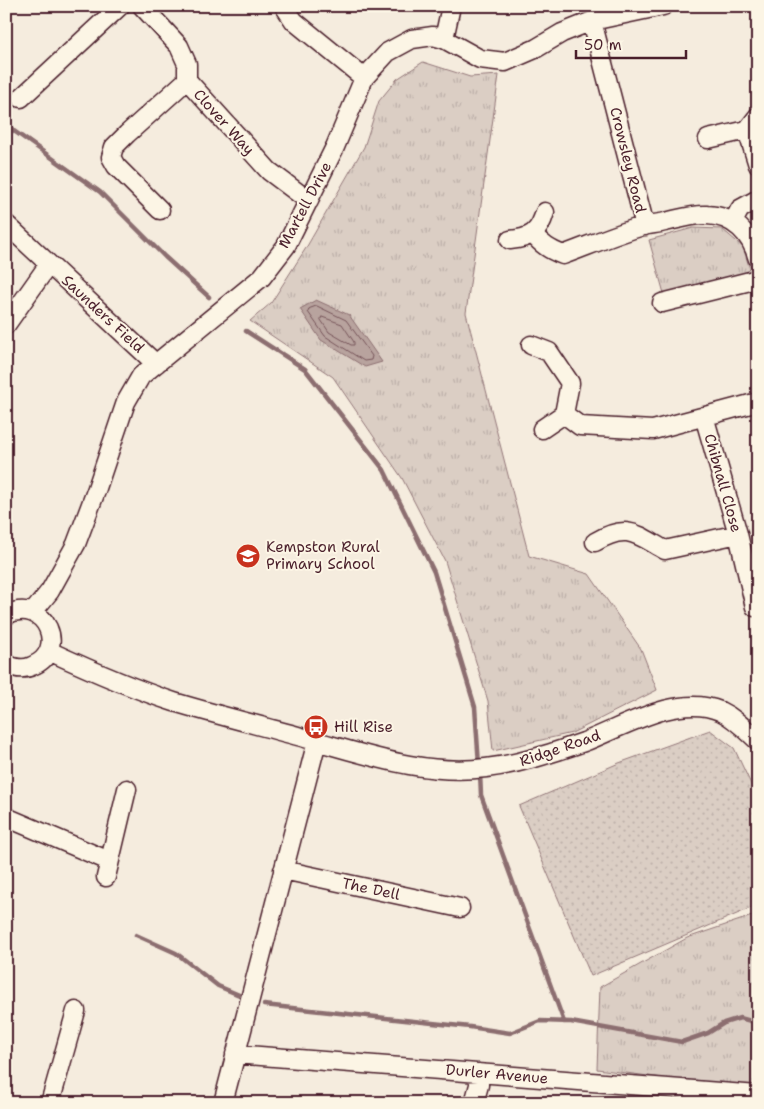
<svg xmlns="http://www.w3.org/2000/svg" width="764" height="1109" font-family="'Shantell Sans',sans-serif">
<style>
.grass{fill:url(#grass-tufts);stroke:#927678}
.garden{fill:url(#garden-dots);stroke:#927678}
.water{fill:#b8a39e;stroke:#8c6e70}
.lines{fill:none;stroke-linecap:round;stroke-linejoin:round}
.shore{stroke:#765459;stroke-width:1}
.stream{stroke:#8c6e70;stroke-width:4.5}
.minor-casing{stroke:#4a1f2b;stroke-width:21}
.minor{stroke:#fcf5e5;stroke-width:18}
.labels{text-anchor:middle;dominant-baseline:central;stroke-width:4;stroke-linejoin:round;paint-order:stroke}
.street-label{font-size:15px;fill:#4a1f2b;stroke:#fcf5e5}
.poi-label{font-size:15px;fill:#4a1f2b;stroke:#fcf5e5;text-anchor:start}
</style>
<defs>
<pattern id="grass-tufts" width="24" height="20" patternUnits="userSpaceOnUse" patternTransform="scale(1.25)"><rect width="24" height="20" fill="#dbcec4"/><path d="M3 7l-1-3M5 7V3M7 7l1-3M15 17l-1-3M17 17v-4M19 17l1-3" fill="none" stroke="#bdb0a9"/></pattern>
<pattern id="garden-dots" width="8" height="8" patternUnits="userSpaceOnUse" patternTransform="scale(1.25)"><rect width="8" height="8" fill="#dbcec4"/><path d="M2 2h.1M6 6h.1" fill="none" stroke="#bdb0a9" stroke-width="1.8" stroke-linecap="round"/></pattern>
</defs>
<rect width="100%" height="100%" fill="#f5ecde"/>
<filter id="ink" filterUnits="userSpaceOnUse"><feTurbulence type="fractalNoise" baseFrequency=".02" numOctaves="2"/><feDisplacementMap in="SourceGraphic" scale="10" xChannelSelector="R" yChannelSelector="G"/><feConvolveMatrix kernelMatrix="1 2 1 2 8 2 1 2 1" color-interpolation-filters="sRGB"/></filter>
<g filter="url(#ink)">
<path class="grass" d="M423,62L470,77L499,75L466,313L529,556L589,574L641,649L657,690L572,733L493,751L488,701L445,561L402,478L333,377L250,321L271,303L306,248L364,147L379,101L397,79Z
M693,228L722,229L743,247L751,273L665,297L649,240Z
M758,914V1091L597,1069L600,987L687,938Z"/>
<path class="garden" d="M710,730L734,748L758,799V905L591,976L519,806L619,763Z"/>
<path class="water" d="M316,300L349,315L382,362L365,367L321,340L300,309Z"/>
<g class="lines">
<path class="shore" d="M317,306L346,320L372,356L371,360L364,361L325,336L308,312L309,309Z
M322,317L342,324L354,342V345H351L329,332L321,320Z"/>
<path class="stream" d="M6,123L14,131L100,192L165,257L209,297
M246,331L305,369L384,470L434,572L475,707L479,765
M480,773L481,795L564,1022
M136,935L176,953L218,986L244,997
M264,1005L470,1027L510,1033L540,1021L571,1022L682,1042L708,1033L724,1023L740,1018L758,1023"/>
<defs>
<path id="minor" d="M142,6L179,46L187,64V80L269,171L309,201
M284,6L294,21L364,78
M592,21L645,226
M444,39L451,6
M21,98L120,6
M747,130L758,116
M708,139L747,130L758,165
M160,210L116,166L111,157L114,147L127,134L187,80
M733,222L740,209L758,199
M6,224L156,364
M533,234C542,245 550,250 563,255C590,245 616,234 643,226C650,224 658,224 665,222C679,219 693,214 707,215C734,216 751,234 758,259
M510,240C531,238 539,233 545,212
M662,303L758,279
M6,325L49,264
M531,345L549,352L570,383L564,414L542,429
M564,414L580,426L653,430L758,402
M704,416L738,534L755,607
M595,542C627,523 636,534 665,550L738,534
M33,612L50,591L76,544L96,491L126,402L141,376L262,277L286,246L335,147L364,78L388,52L412,39L433,36L444,39L480,59L505,62L535,49L562,33L592,21L663,6
M6,615C46,595 69,652 32,666C24,670 14,668 6,664
M49,651C90,670 131,688 174,702C217,715 262,726 305,738C364,754 424,776 486,768C520,764 552,753 584,742C623,727 678,693 720,711C735,718 746,730 758,741
M6,817L109,861
M283,870L460,908
M106,877L127,789
M235,1054L758,1095
M50,1103L76,1011
M223,1103L317,741
M474,1103L479,1085V1073"/>
</defs>
<use href="#minor" class="minor-casing"/>
<use href="#minor" class="minor"/>
</g>
</g>
<defs>
<symbol id="school-disc" viewBox="-11 -11 22 22"><circle r="9.5" fill="#c8321e" stroke="#fcf5e5"/><path d="M0-5L7-2L0 1L-7-2ZM-4 1L0 2.5L4 1V4Q0 6-4 4Z" fill="#fff"/></symbol>
<symbol id="bus-disc" viewBox="-11 -11 22 22"><circle r="9.5" fill="#c8321e" stroke="#fcf5e5"/><path d="M-5-6H5V4H4V6H2V4H-2V6H-4V4H-5ZM-3.5-4V0h7V-4ZM-3.5 1.2v1.5H-2V1.2ZM2 1.2v1.5H3.5V1.2Z" fill="#fff"/></symbol>
</defs>
<g fill-rule="evenodd">
<use href="#school-disc" x="234" y="542" width="28" height="28"/>
<use href="#bus-disc" x="302" y="713" width="28" height="28"/>
</g>
<g class="labels">
<g class="street-label">
<text transform="translate(224 122) rotate(48)">Clover Way</text>
<text transform="translate(628 160) rotate(76)">Crowsley Road</text>
<text transform="translate(305 205) rotate(-62)">Martell Drive</text>
<text transform="translate(103 314) rotate(43)">Saunders Field</text>
<text transform="translate(723 483) rotate(74)">Chibnall Close</text>
<text transform="translate(560 748) rotate(-19)">Ridge Road</text>
<text transform="translate(371 889) rotate(12)">The Dell</text>
<text transform="translate(497 1074) rotate(5)">Durler Avenue</text>
</g>
<g class="poi-label">
<text x="266" y="547">Kempston Rural<tspan x="266" dy="17">Primary School</tspan></text>
<text x="334" y="727">Hill Rise</text>
</g>
</g>
<rect width="764" height="1109" fill="none" stroke="#fcf5e5" stroke-width="25"/>
<rect x="12" y="12" width="739" height="1084" fill="none" stroke="#4a1f2b" stroke-width="2" filter="url(#ink)"/>
<path d="M576 50v8h110v-8" fill="none" stroke="#4a1f2b" stroke-width="2.5"/>
<text x="584" y="50" font-size="15" fill="#4a1f2b" stroke="#fcf5e5" stroke-width="4" paint-order="stroke">50 m</text>
</svg>
